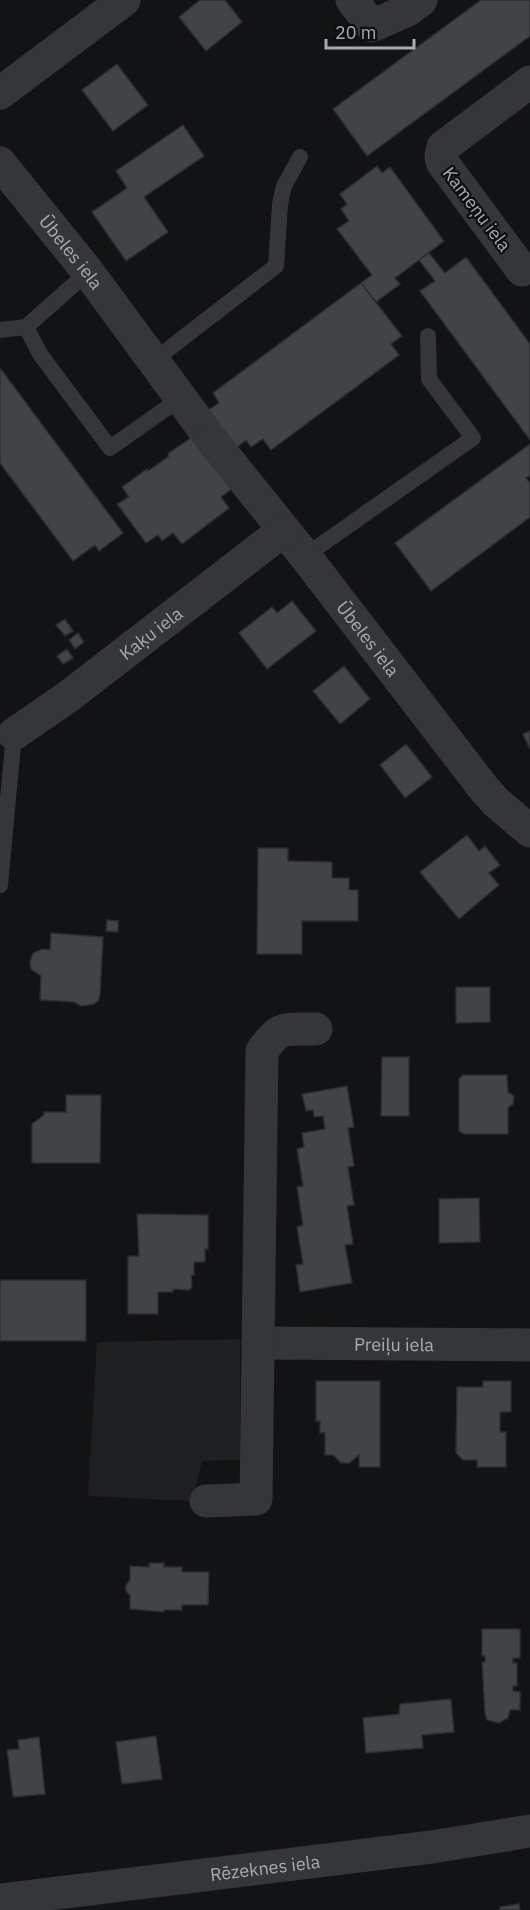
<svg xmlns="http://www.w3.org/2000/svg" width="530" height="1910" font-family="'IBM Plex Sans',sans-serif">
<style>
.built{fill:#1e1f21}
.building{fill:#414447;stroke:#2c2d30;stroke-width:1.5}
.lines{fill:none;stroke-linecap:round;stroke-linejoin:round}
.service{stroke:#343639;stroke-width:16}
.minor{stroke:#343639;stroke-width:33}
.labels{text-anchor:middle;dominant-baseline:central;stroke-width:4.5;stroke-linejoin:round;paint-order:stroke}
.street-label{font-size:18px;fill:#a4adb4;stroke:#0d0e0f}
</style>
<rect width="100%" height="100%" fill="#121314"/>
<path class="built" d="M240,1339V1460L202,1461L192,1501L88,1496L97,1342Z"/>
<path class="building" d="M200,0H225L242,22L206,51L179,17Z
M481,0H530V36L367,156L333,109Z
M117,64L148,105L113,131L82,90Z
M183,125L204,156L144,197L168,232L126,261L92,212L127,188L116,171Z
M377,166L382,173L390,167L444,241L395,278L400,284L376,302L361,283L372,275L337,229L349,221L341,209L347,204L340,194Z
M429,253L445,273L466,257L530,344V440L420,291L435,281L419,260Z
M361,283L402,336L391,344L399,355L271,450L263,439L251,447L246,440L236,448L207,411L219,403L213,393Z
M0,368L123,533L99,551L95,545L73,561L0,463Z
M191,438L233,488L221,497L229,508L182,544L173,533L162,541L158,535L146,543L117,504L129,497L122,487L147,469L148,471L169,456L168,454L170,452Z
M530,444V476L526,478L530,483V517L431,591L395,543Z
M292,601L316,631L267,669L239,633L272,607L277,613Z
M65,619L73,631L65,636L56,625Z
M78,633L84,642L75,649L69,640Z
M67,649L73,658L63,664L57,656Z
M344,666L370,699L340,724L313,691Z
M530,731V749L523,734Z
M406,744L432,777L405,798L380,765Z
M467,835L479,851L485,846L500,865L489,873L499,885L459,919L420,872Z
M258,848H288V861L332,862V878H349V890H358V921H302V954H257Z
M107,920L118,921V932L106,931Z
M51,933L103,937L100,995L98,1001L94,1004L81,1006L74,1002L40,1000L41,976L31,969L30,962L33,953L43,949L50,950Z
M456,987H490V1022L456,1023Z
M382,1057H409V1116H381Z
M463,1075H507L508,1092L514,1096L513,1104L508,1108V1134H464L459,1131V1079Z
M347,1086L354,1127L348,1128L354,1166L348,1167L354,1205L347,1206L353,1244L345,1245L352,1283L300,1292L296,1265L303,1264L297,1227L303,1225L297,1187L303,1186L297,1149L304,1147L302,1133L325,1129L323,1116L314,1117L313,1110L306,1111L302,1094Z
M66,1095H101L100,1163H32V1124L44,1115V1112H66Z
M479,1198L480,1242L439,1243V1199Z
M137,1214L208,1215V1249H205V1262H194V1275H191L192,1287L189,1290L173,1289V1292H158V1314H128V1256H139Z
M0,1280H86V1341H0Z
M316,1381H380V1467H359V1455L349,1463H341L333,1455H325V1433H320V1421H316Z
M483,1381H511V1412H500V1432H506V1467H477V1460H463L456,1453L457,1387H483Z
M149,1563H164V1567H182V1572H209L208,1605H182V1610H164V1612L130,1609V1595L126,1591V1585L130,1580V1566L149,1567Z
M482,1629H520V1658H513V1663H517V1686H513V1691L520,1692V1710H510L508,1718L499,1723L487,1720L485,1713L482,1662H485V1656H482Z
M451,1699L454,1732L422,1735L423,1748L366,1753L363,1718L399,1714L400,1704Z
M156,1736L162,1779L122,1784L116,1742Z
M39,1737L45,1794L13,1797L7,1750L19,1749L18,1740Z
M519,1904L520,1910H497H500V1907Z"/>
<g class="lines">
<path class="service" d="M88,272L26,327L40,354L110,448L181,398
M0,330L26,327
M153,361L276,266L280,204L284,186L300,157
M305,556L473,438L429,379L428,336
M0,885L14,734L9,735"/>
<g class="minor">
<path d="M352,0L372,26L408,10L421,0"/>
<path d="M0,93L124,0"/>
<path id="s1" d="M0,163L88,272L205,431"/>
<path d="M522,270L442,162L441,156L443,147L530,82"/>
<path id="s2" d="M211,439L305,556L485,790L497,803L530,831"/>
<path id="s3" d="M14,734L69,696L284,530"/>
<path id="s4" d="M258,1343L530,1345"/>
<path d="M206,1501L256,1499L262,1051C281,1024 284,1030 316,1029"/>
<path id="s5" d="M0,1900L432,1847L530,1831"/>
</g>
</g>
<g class="labels">
<g class="street-label">
<text transform="translate(477 209) rotate(53)">Kameņu iela</text>
<text stroke="none"><textPath href="#s1" startOffset="114">Ūbeles iela</textPath></text>
<text stroke="none"><textPath href="#s3" startOffset="170">Kaķu iela</textPath></text>
<text stroke="none"><textPath href="#s2" startOffset="254">Ūbeles iela</textPath></text>
<text stroke="none"><textPath href="#s4" startOffset="136">Preiļu iela</textPath></text>
<text stroke="none"><textPath href="#s5" startOffset="267">Rēzeknes iela</textPath></text>
</g>
</g>
<path d="M326 39v9h88v-9" fill="none" stroke="#a4adb4" stroke-width="3"/>
<text x="335" y="39" font-size="18" fill="#a4adb4" stroke="#0d0e0f" stroke-width="4.5" paint-order="stroke">20 m</text>
</svg>
